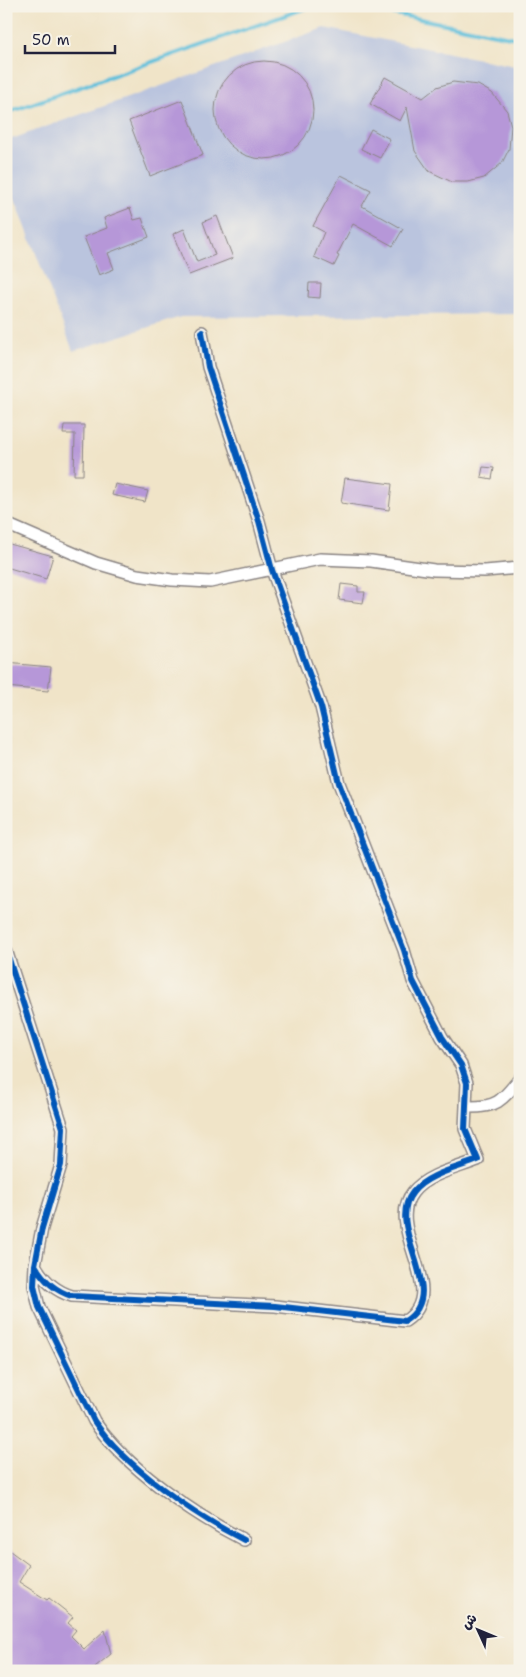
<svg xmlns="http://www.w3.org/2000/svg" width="526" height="1677" font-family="'Shantell Sans','Playpen Sans Arabic',sans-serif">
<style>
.industrial{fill:#bac4de}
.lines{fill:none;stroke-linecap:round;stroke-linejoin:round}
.stream{stroke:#5cbeda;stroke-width:4}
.building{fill:#b697d8}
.minor-casing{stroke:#898382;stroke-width:14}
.minor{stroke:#fff;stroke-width:11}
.cycleway-casing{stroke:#f7f3e8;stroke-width:9}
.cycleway{stroke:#0057b8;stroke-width:6}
</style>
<rect width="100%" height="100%" fill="#f7f3e8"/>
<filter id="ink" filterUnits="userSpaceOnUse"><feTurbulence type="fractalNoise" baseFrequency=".02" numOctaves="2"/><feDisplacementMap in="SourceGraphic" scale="10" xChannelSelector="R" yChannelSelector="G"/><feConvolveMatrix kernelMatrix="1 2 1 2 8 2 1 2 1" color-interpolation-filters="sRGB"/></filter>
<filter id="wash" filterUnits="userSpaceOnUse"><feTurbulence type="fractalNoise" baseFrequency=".0096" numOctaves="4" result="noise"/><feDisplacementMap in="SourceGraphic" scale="20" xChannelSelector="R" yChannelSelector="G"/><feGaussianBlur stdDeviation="1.12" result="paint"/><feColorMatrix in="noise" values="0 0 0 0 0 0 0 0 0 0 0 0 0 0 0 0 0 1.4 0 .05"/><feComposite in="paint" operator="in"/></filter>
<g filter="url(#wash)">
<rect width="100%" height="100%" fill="#f0e4c8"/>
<path class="industrial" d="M324,28L520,67V314L181,317L73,351L6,175V141Z"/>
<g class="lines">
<path class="stream" d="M390,13L520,39
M6,113L312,6"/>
</g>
<g id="blocks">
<path class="building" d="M215 110a49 49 0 1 1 98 0a49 49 0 1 1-98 0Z
M385,77L423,98L437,87L453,82L478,85L492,93L507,111L511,126L509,149L502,163L484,178L468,182H452L429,171L415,151L407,107L400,121L370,104Z
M182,100L203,155L150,176L129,121Z
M371,129L390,139L380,158L361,149Z
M341,175L371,190L362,206L403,229L393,246L353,224L337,255L339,256L334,266L314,257L324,232L313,226Z
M130,208L134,220L142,218L149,237L108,253L114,269L99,275L84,237L107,228L104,218Z
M217,216L233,258L189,275L173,234L184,229L197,262L215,255L203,222Z
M309,283H321L320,298L308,297Z
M64,425H84L83,475H74L75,434H63Z
M483,467L494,468L492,479L481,477Z
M345,478L392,484L389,510L341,503Z
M115,484L148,491L145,502L112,495Z
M6,543L53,556L46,579L6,567Z
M341,584L358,586V592H365L363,603L339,600Z
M6,663L51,667L48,691L6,687Z
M6,1548L29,1565L19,1582L47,1600L49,1598L73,1617L68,1623L76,1630L71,1636L84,1649L105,1630L111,1654L90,1671H6Z"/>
</g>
</g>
<g filter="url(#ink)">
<use href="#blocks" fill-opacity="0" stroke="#898382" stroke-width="1"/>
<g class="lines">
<defs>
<path id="minor" d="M6,524L96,563L137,575L172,580L210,582L320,559L371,561L434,570L485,571L520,568
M6,950L63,1128L61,1165L42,1228L35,1265L34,1286L39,1307L94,1421C125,1467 194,1515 244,1540
M466,1107C497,1108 502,1101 520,1078
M35,1265C44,1281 55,1291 72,1296L275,1306L405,1321C452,1291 383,1229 413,1192C427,1174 458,1168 478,1160L465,1129L467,1083L461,1065L442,1037L413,981L404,950L339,783L321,707L272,570L259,521L208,367L202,332"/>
</defs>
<use href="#minor" class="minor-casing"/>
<use href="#minor" class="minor"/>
<defs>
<path id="cycleway" d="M6,950L63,1128L61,1165L42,1228L35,1265L34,1286L39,1307L94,1421C125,1467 194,1515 244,1540
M35,1265C44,1281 55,1291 72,1296L275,1306L405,1321C452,1291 383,1229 413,1192C427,1174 458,1168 478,1160L465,1129L467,1083L461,1065L442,1037L413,981L404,950L339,783L321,707L272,570L259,521L208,367L202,332"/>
</defs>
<use href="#cycleway" class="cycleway-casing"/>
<use href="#cycleway" class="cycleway"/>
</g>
</g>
<rect width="526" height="1677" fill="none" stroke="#f7f3e8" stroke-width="25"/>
<g transform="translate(478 1630) rotate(314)" stroke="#f7f3e8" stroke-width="4" paint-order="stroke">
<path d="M0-4L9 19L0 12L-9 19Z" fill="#22223b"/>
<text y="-8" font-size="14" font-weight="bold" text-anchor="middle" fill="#22223b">ش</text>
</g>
<path d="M25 45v8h90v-8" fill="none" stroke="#22223b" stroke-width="2.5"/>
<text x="32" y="45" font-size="15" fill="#22223b" stroke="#f7f3e8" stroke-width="4" paint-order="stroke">50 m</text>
</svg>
